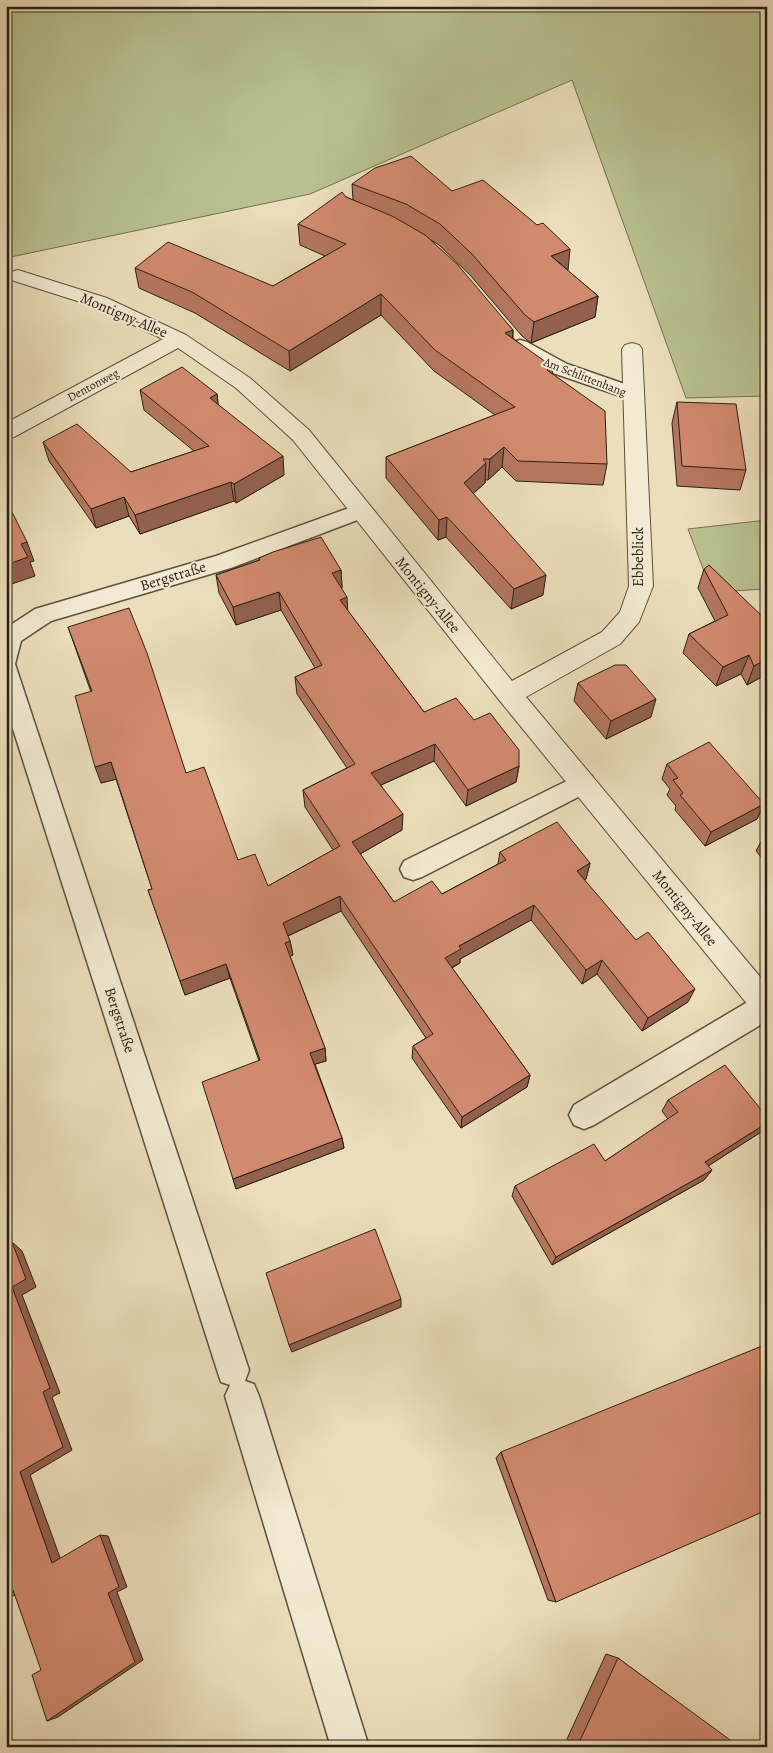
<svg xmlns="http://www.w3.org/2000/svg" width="773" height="1753" font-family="Alegreya,serif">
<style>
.green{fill:#b8c18f;stroke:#727052}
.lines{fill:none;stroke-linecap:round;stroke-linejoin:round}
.service-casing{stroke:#5b503e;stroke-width:3}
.minor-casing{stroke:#5b503e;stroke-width:2}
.service{fill:#f2ead2;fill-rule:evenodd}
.minor{fill:#f2ead2;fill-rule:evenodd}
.wall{fill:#b5775f;stroke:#2b2014}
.shaded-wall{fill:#93614e;stroke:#2b2014}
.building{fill:#d28a6f;stroke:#2b2014}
.labels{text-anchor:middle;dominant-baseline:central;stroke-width:4;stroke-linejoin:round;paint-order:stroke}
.far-street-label{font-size:12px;fill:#2b2014;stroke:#f2ead2}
.street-label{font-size:15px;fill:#2b2014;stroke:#f2ead2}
</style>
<rect width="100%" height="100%" fill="#ebdeba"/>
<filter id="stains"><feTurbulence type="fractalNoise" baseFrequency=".004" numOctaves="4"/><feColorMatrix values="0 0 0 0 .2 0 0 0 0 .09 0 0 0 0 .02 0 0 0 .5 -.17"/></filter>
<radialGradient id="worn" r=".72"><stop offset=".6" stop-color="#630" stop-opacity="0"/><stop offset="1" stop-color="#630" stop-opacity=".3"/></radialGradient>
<path class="green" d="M6,6H767V396L686,398L572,80L310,194L6,258Z
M767,520V589L712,592L688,529Z"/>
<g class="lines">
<defs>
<path id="service" d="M520,340L527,342L567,364L639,389L642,394L639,399L632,400L553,373L513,350L510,346L513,342Z
M360,504L368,506L371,511L368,516L231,568L51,621L21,641L15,664L249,1370L245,1381L254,1384L259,1396L369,1747H331L225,1396L230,1385L221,1382L217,1370L6,707V628L35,609L216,556Z
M583,773L592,776L595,783L592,790L422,877L413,880L404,877L400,869L404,861Z
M767,993V1021L594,1125L584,1129L574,1125L569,1115L574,1105L756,997Z"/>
<path id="minor" d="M18,270L107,298L186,335L250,378L309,430L512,681L602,632L620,612L629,586L622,349L625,345L632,343L639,345L642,349L653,586L639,622L620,644L526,697L767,985V1020L757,1016L500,701L293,440L236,388L178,348L14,437L6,439V423L163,339L93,306L11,280L8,276L11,272Z"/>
</defs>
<use href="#service" class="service-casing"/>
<use href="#minor" class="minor-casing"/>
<use href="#service" class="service"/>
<use href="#minor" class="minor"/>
</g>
<path class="wall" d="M352,184L452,191L567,270L598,296L595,317L531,343L522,336L470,275L439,245L431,240L513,330V338L552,374L607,464L603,485L516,481L502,467L488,480H485V483L473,493L543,595L511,609L446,537L438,540L386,478V457L495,415L434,371L381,315L290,371L195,313L139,288L135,268L273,286L325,256L300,245L298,224L346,197L353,200Z
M140,390L217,394L218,404L284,475L236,503L234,501L140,534L129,516L96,528L49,461L43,442L131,472L194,451L144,410Z
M677,402L746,470L740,490L677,486L672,423Z
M259,558L341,570L342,588L341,589L347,610L424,712L474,720L519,766L516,782L466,806L434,761L381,785L402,830L360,854L394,902L442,894L498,864L500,852L590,863L586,879L584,880L688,1002L642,1031L597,974L582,984L531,920L460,959V963L452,968L530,1075L527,1087L461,1128L412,1058L413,1046L426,1038L341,911L288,936L290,941L293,955L290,956L325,1048L326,1061L315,1064L342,1138L344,1148L236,1189L233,1179L259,1061L230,978L185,995L148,890L152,889L116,779L101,783L91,692L68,627L186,773L238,860L268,886L333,850L305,807L303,790L347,768L297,694L295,677L315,668L281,610L236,625L219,593L216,575L259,560Z
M704,569L767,674L747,685L741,674L716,686L683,653L689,634L715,621L698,588Z
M578,683L651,717L606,739L574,701Z
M667,764L764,804L757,819L705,846L675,810L676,806L667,795L670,789L662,779Z
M767,833V864L756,851L764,836Z
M668,1100L761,1132L708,1166L712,1170L704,1180L552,1265L512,1196L515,1186L605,1161L668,1119L662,1111Z
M501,1452L556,1602L548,1600L496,1458Z
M606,1654L618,1658L736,1747H576L567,1739Z"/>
<path class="shaded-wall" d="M570,249L568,270L551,256Z
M381,294V315L290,371L289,351Z
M598,296L595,317L531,343L534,322Z
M513,330L511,351L505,333Z
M553,367L551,388L547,370Z
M217,394L219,413L210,398Z
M504,447L502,467L488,480L490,459Z
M283,456L284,475L236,503L234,484Z
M486,463L485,483L463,503L464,483Z
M231,482L234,501L140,534L135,515Z
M124,497L129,516L96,528L91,509Z
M447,517L446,537L438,540L439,520Z
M27,542L34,561L30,562L35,576L6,586V565L21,544Z
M341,570L342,588L333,592L332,573Z
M546,575L543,595L511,609L514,589Z
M279,592L281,610L236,625L233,607Z
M347,597L348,615L340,600Z
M749,655L741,674L716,686L723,667Z
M767,659V674L747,685L754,666Z
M656,699L651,717L606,739L611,721Z
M435,744L434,761L372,789L371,773Z
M111,762L117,779L101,783L95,767Z
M519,766L516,782L466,806L468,790Z
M764,804L757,819L705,846L711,832Z
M403,814L402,830L353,858L352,842Z
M590,863L586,879L573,886L577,871Z
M340,896L341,911L285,937L283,923Z
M534,905L531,920L460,959V963L443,972L445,958L459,946Z
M290,941L293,955L287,958L285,943Z
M602,960L597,974L582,984L586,970Z
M226,964L230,978L185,995L180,981Z
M695,989L688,1002L642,1031L648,1018Z
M325,1048L326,1061L312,1065L310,1053Z
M530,1075L527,1087L461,1128L462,1117Z
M767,1123V1125L761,1132L697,1173L705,1162Z
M342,1138L344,1148L236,1189L233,1179Z
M712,1170L704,1180L552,1265L556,1257Z
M12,1242L22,1251L36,1287L22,1295L60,1393L52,1397L72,1450L30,1475L62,1563H52L20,1472L43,1392L12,1287Z
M401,1299V1307L292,1352L289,1345Z
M100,1535L108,1536L127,1587L117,1592L143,1660L58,1717L47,1721L108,1593Z
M13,1590H24L6,1600V1594Z"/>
<path class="building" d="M411,156L452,191L483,180L537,225L543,223L570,249L551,256L598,296L534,322L525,315L472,254L440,224L406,204L352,184L375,168Z
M342,192L346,197L392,216L425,235L457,264L513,330L505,333L553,367L547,370L605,411L607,464L518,461L504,447L490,459H483L486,463L464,483L546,575L514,589L447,517L439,520L386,457L515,407L435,350L381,294L289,351L192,292L135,268L168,242L273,286L346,244L298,224Z
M182,367L217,394L210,398L283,456L234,484L231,482L135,515L124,497L91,509L43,442L77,424L131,472L209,446L140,390Z
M677,402L736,404L746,470L682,466Z
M6,500L27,542L21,544L28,557L6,565Z
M321,537L341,570L332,573L347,597L340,600L424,712L456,698L474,720L490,713L519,750V766L468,790L435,744L371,773L403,814L352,842L394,902L432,881L442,894L506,860L500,852L557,822L590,863L577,871L636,940L648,932L695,989L648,1018L602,960L586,970L534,905L459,946L461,949L445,958L530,1075L462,1117L413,1046L433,1034L340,896L283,923L290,941L285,943L325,1048L310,1053L342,1138L233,1179L202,1082L260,1060L226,964L180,981L148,890L152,889L111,762L95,767L75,696L92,691L68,627L129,608L147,653L186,773L204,767L238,860L255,854L268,886L340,846L303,790L355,764L295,677L322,665L279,592L233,607L216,575L260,560L259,558L273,552Z
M709,565L767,621V659L754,666L749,655L723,667L689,634L728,615L704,569Z
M615,665H626L656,699L611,721L578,683Z
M709,742L764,804L711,832L680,795L683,793L673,780L678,778L667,764Z
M767,833V840L764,836Z
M725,1065L767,1117V1123L705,1162L712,1170L556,1257L515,1186L594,1144L605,1161L678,1112L668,1100Z
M375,1229L401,1299L289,1345L266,1273Z
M12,1242L26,1279L12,1287L50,1388L43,1392L63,1447L20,1472L52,1563L100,1535L119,1587L108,1593L135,1662L47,1721L32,1675L41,1670L13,1590L6,1594V1245Z
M767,1344V1510L556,1602L501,1452Z
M618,1658L737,1745L736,1747H577Z"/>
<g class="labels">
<g class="far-street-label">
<text transform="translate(585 377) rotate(21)">Am Schlittenhang</text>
<text transform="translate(93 385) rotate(-28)">Dentonweg</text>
</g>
<g class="street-label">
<text transform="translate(124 315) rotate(23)">Montigny-Allee</text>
<text transform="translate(638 557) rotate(-90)">Ebbeblick</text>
<text transform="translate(173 576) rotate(-17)">Bergstraße</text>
<text transform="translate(428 595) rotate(51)">Montigny-Allee</text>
<text transform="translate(685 908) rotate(51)">Montigny-Allee</text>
<text transform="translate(120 1020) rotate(72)">Bergstraße</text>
</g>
</g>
<rect width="773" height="1753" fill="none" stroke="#ebdeba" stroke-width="25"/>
<rect x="8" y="8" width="758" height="1738" fill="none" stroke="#2b2014" stroke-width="2.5"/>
<rect x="12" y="12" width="748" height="1728" fill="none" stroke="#2b2014"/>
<rect width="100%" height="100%" filter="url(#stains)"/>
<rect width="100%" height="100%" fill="url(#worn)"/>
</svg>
